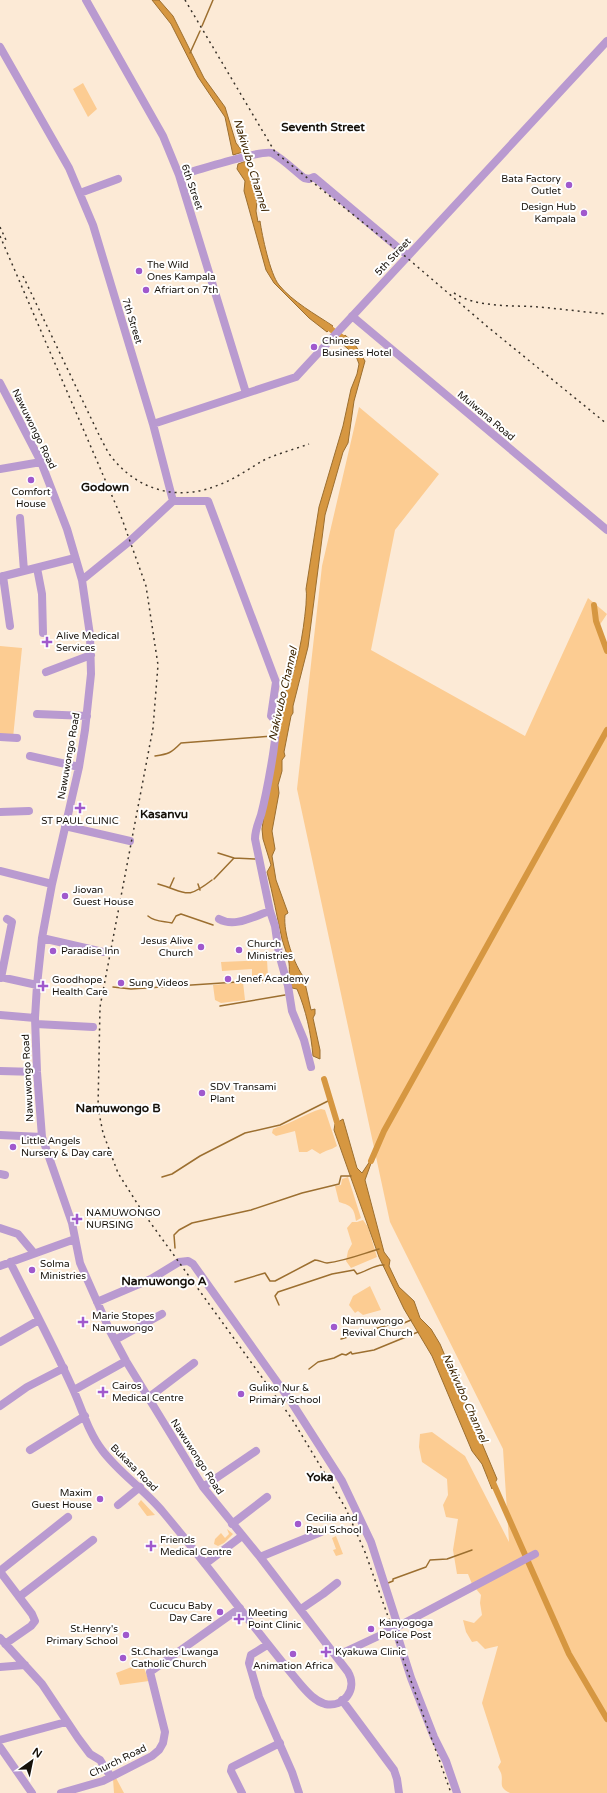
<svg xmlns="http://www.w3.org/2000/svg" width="607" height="1793" font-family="'Varela Round',sans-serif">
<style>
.green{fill:#fccc92}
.water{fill:#d69741;stroke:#9c6f30}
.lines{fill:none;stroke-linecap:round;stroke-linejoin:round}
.stream{stroke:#9c6f30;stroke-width:1.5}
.canal{stroke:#d69741;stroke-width:6}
.minor{stroke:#b99ad0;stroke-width:8}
.rail{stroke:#3a332a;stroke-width:1.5;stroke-dasharray:2 4;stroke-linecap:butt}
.poi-dot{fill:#a059cd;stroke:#fff;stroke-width:1.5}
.labels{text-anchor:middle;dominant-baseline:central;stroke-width:4;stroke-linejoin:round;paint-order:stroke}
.poi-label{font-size:10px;fill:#16110a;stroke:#fff;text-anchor:start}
.street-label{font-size:10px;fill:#16110a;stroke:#fff}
.water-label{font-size:11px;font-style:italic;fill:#3e2500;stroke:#fff}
.quarter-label{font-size:12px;font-weight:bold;fill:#16110a;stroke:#fff}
</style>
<rect width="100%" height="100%" fill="#fcead6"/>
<path class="green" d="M83,83L97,109L88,117L73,89Z
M359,407L439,474L395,530L371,650L525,736L588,598L607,614L599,626L607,650V1793H510C497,1787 504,1782 501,1773C500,1771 499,1769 498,1767L501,1762L482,1703L498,1646L485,1649L477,1641L472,1642L466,1632L463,1620L474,1623L482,1615L480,1603L481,1595L472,1584L468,1574H457L453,1550L458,1519L446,1517L443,1505L448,1495L447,1479L422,1462L419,1447L420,1434L432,1432L465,1456L509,1542L503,1449L390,1222L297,789L322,566Z
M0,646L22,648L13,738L0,736Z
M267,960L268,976L252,977V969L222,971L221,962Z
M243,982L245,1000L221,1003L215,1000L213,985Z
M321,1109L325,1110L337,1146C331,1150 326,1150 320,1154L312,1149L307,1152H299L295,1131L276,1136L272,1133L273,1129L278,1127C293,1123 306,1113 321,1109Z
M348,1177L361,1218L356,1221C354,1208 352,1206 339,1202L335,1186L341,1185L342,1179Z
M363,1220L368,1227L377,1257L351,1268L346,1261L348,1251L352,1244L347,1228L352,1222H357Z
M370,1286L381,1310L363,1315L358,1311L355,1313L349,1305L353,1296Z
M141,1500L155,1515L147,1516L138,1504Z
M227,1529L233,1534L224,1543L218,1546L214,1544L215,1539L221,1533L225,1538L229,1534Z
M336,1536L343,1554L336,1556L333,1550L336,1549L332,1538Z
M142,1663L149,1681L120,1685L116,1673Z
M116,1778L124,1793H114L113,1779Z"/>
<path class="water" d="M152,0H159L173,16L204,78L225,107L236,143L243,152L233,155L225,117L198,77L171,24Z
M246,161L257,201L256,211L258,222L260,221C262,235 270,274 279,285C293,302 315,314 333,326L327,332L309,318L274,283L266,270L244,191L245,181L237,169L238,164Z
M345,335L354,343L365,361L354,401L348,443L343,452L325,515L308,647L293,706V713L291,716L284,752L285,756L282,760V771L278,785L279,793L272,831L275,849L272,856L276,880L288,913L285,915C283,933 294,965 305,979V983L311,1010L315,1009V1014L313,1018L320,1050V1059L313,1056C311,1033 306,1010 297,989L292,988C288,979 290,972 289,963C288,955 284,947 282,939C277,917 273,894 267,872L271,865L263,839L262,829L277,725C282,716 281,703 285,693C298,666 303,635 306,605C306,599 307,595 306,589L319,507L343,426L351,389L357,374L359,364L356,356L339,341Z
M343,1119L357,1168L362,1173L374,1155L365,1180L384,1252L390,1260L389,1266L399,1287L414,1301L420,1318L431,1329L440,1344L497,1479L492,1489L482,1464L472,1451L432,1356L404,1309L379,1257L334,1130L335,1124Z"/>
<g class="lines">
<path class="stream" d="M202,26L213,0
M190,53L200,31
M155,756C169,754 171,753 181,743L272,736
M218,853L234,858
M214,879L234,858L255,859
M158,884C187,892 185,901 212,880
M198,884L200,890
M170,887L174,878
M148,916C155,922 163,921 172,923L176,916L181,914L213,925
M113,987L131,989L283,979
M220,1006L285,995
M162,1177L172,1174L200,1156L245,1133L280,1125L330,1100
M175,1248L174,1235L179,1230L192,1223L251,1210L302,1193L339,1184L341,1176H351
M235,1282L265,1273L270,1281H275L315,1260C320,1260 323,1263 327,1263C345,1261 362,1254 379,1249
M279,1305L275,1296L278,1292L332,1274L354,1270L357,1274C366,1272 375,1264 384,1265
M341,1339L388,1325L404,1323L411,1320
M309,1369L318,1362L334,1358L342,1354L346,1355L351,1352L352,1354L374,1350L418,1332
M388,1583L393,1581V1579L426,1567L430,1560L447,1559L472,1550"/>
<path class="canal" d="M324,324L348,342
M594,605L596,621L607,651
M324,1079L339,1129
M371,1161L384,1131L607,730
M491,1478L569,1654L607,1719"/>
<path class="minor" d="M86,0L163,136L179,175L246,393
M0,47L69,168L93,225L153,424L173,501L130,541L82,580
M179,175C193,172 263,149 272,153C283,159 294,170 304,178L309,179L314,177L408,256
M80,193L118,179
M352,316L607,530
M0,383L41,462L67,529L82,580L90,635L91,674L85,730L79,767L52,884L42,938L37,985L35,1018L37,1072L42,1137L72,1223L80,1263L110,1331L126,1361L203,1487L260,1557L348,1672C358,1689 344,1708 325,1704C315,1701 308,1693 301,1685C254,1629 211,1569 163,1512C145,1490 119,1473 102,1450C88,1432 82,1408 72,1387C53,1345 31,1304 10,1262
M153,424L296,377L607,41
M0,469L41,462
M173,501H208L276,682L271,716C272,717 274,719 275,721C279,732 265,800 261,815C258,824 255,830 255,839L270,911L275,926L279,954L288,986L292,1011L304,1040L311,1067
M20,518L24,571
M37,568L42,594L43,633
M3,576L10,626
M0,577L75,558
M46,672L91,655
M37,714L87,716
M0,737L17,738
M30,756L79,767
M0,812L29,811
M65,826L130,841
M0,871L52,884
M219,919C235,928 254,916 270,911
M42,938L103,952
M0,977L37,985
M1,978L12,922L7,919
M0,1015L35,1018
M36,1024L93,1027
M0,1071L37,1072
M0,1135L42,1137
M0,1174L5,1175
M0,1228L18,1234L34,1253
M0,1266L75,1239
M97,1302L151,1279L179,1262L188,1261L193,1264L292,1403L342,1481L371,1542L398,1626
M115,1340L162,1314
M0,1342L39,1320
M74,1390L126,1361
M148,1398L194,1363
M0,1406L27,1387L64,1368
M30,1450L85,1416
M203,1487L256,1451
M118,1505L140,1487
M232,1524L267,1497
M260,1557L321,1532
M205,1564L242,1536
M19,1597L93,1540
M301,1609L323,1594L337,1583
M395,1628L411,1678L434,1737L446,1761L457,1793
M0,1638L42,1684L78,1738L90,1754L100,1760L111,1777
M5,1644L31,1626L35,1621L32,1614L1,1573V1570L68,1517
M267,1645L251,1655L249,1663L259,1697L292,1772L299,1793
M336,1656L383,1634L392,1627L395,1628L535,1554
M0,1667L25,1665
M342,1700L394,1770L397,1779L399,1793
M0,1740L66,1722
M0,1747L32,1793
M61,1793L103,1781L152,1756L159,1750L163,1743L165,1732L150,1672L240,1608
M242,1793L231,1771L232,1767L280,1743"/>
<path class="rail" d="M185,0L275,152L406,257L489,328L607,424
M0,227L6,240
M0,236L122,519L146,586L158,665L153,728L100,1007L98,1108L103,1133L118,1173L142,1211L292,1419L345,1507L365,1552L451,1793
M23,276L100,437C104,444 108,454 114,460C142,493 182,501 221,484C237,478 251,467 266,459C280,453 295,449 309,444
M454,293C477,308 512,305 539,307C562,309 584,312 607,314"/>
</g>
<g class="poi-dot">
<circle cx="569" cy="185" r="4"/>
<circle cx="584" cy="213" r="4"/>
<circle cx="139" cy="271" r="4"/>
<circle cx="146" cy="290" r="4"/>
<circle cx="314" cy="347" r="4"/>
<circle cx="31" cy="480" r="4"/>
<path d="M45 636h4v4h4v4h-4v4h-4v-4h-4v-4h4z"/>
<path d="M78 802h4v4h4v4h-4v4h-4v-4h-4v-4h4z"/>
<circle cx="65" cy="896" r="4"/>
<circle cx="201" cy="947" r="4"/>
<circle cx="239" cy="950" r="4"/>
<circle cx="53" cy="951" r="4"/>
<circle cx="228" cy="979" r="4"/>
<circle cx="121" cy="983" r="4"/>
<path d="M41 980h4v4h4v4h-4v4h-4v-4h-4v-4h4z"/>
<circle cx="202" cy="1093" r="4"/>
<circle cx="13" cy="1147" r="4"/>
<path d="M75 1213h4v4h4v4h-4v4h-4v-4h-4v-4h4z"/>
<circle cx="32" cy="1270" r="4"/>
<path d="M81 1316h4v4h4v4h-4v4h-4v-4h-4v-4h4z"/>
<circle cx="334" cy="1327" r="4"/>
<path d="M101 1386h4v4h4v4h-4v4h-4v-4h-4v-4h4z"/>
<circle cx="241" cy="1394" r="4"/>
<circle cx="100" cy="1499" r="4"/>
<circle cx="298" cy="1524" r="4"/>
<path d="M149 1540h4v4h4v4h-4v4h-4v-4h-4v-4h4z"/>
<circle cx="220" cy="1612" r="4"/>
<path d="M237 1613h4v4h4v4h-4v4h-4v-4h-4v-4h4z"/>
<circle cx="371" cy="1629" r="4"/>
<circle cx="126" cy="1635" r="4"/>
<path d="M324 1646h4v4h4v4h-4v4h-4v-4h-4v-4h4z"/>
<circle cx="293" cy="1654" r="4"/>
<circle cx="123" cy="1658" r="4"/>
</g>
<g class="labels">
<g class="poi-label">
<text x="561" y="179" text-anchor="end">Bata Factory<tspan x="561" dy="12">Outlet</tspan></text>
<text x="576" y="207" text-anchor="end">Design Hub<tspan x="576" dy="12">Kampala</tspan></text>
<text x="147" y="265">The Wild<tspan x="147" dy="12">Ones Kampala</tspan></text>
<text x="154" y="290">Afriart on 7th</text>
<text x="322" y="341">Chinese<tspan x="322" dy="12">Business Hotel</tspan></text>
<text x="31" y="492" text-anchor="middle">Comfort<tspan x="31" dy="12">House</tspan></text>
<text x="56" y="636">Alive Medical<tspan x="56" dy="12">Services</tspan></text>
<text x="80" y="821" text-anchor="middle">ST PAUL CLINIC</text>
<text x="73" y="890">Jiovan<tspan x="73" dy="12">Guest House</tspan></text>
<text x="193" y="941" text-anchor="end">Jesus Alive<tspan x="193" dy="12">Church</tspan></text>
<text x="247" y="944">Church<tspan x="247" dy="12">Ministries</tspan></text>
<text x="61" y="951">Paradise Inn</text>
<text x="236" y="979">Jenef Academy</text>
<text x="52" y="980">Goodhope<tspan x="52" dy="12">Health Care</tspan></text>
<text x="129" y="983">Sung Videos</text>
<text x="210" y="1087">SDV Transami<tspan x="210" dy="12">Plant</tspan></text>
<text x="21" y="1141">Little Angels<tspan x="21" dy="12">Nursery &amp; Day care</tspan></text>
<text x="86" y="1213">NAMUWONGO<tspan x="86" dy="12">NURSING</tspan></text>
<text x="40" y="1264">Solma<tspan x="40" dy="12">Ministries</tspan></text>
<text x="92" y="1316">Marie Stopes<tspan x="92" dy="12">Namuwongo</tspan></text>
<text x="342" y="1321">Namuwongo<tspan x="342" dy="12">Revival Church</tspan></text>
<text x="112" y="1386">Cairos<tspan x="112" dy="12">Medical Centre</tspan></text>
<text x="249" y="1388">Guliko Nur &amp;<tspan x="249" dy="12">Primary School</tspan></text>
<text x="92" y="1493" text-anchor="end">Maxim<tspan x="92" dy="12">Guest House</tspan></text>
<text x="306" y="1518">Cecilia and<tspan x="306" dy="12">Paul School</tspan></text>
<text x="160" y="1540">Friends<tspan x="160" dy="12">Medical Centre</tspan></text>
<text x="212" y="1606" text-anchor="end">Cucucu Baby<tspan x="212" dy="12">Day Care</tspan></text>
<text x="248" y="1613">Meeting<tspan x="248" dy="12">Point Clinic</tspan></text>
<text x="379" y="1623">Kanyogoga<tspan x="379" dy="12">Police Post</tspan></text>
<text x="118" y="1629" text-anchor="end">St.Henry's<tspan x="118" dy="12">Primary School</tspan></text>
<text x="131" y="1652">St.Charles Lwanga<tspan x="131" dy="12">Catholic Church</tspan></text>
<text x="335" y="1652">Kyakuwa Clinic</text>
<text x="293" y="1666" text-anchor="middle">Animation Africa</text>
</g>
<g class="street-label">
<text transform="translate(192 187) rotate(71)">6th Street</text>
<text transform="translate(393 257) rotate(-47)">5th Street</text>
<text transform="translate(132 321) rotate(73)">7th Street</text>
<text transform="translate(486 416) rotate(40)">Mulwana Road</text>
<text transform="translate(34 429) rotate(64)">Nawuwongo Road</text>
<text transform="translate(69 756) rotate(-80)">Nawuwongo Road</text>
<text transform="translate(28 1078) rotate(-93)">Nawuwongo Road</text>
<text transform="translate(197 1457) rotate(57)">Nawuwongo Road</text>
<text transform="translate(134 1468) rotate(45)">Bukasa Road</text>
<text transform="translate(118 1761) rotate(-26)">Church Road</text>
</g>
<g class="water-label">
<text transform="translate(251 165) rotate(73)">Nakivubo Channel</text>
<text transform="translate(283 694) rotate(-77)">Nakivubo Channel</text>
<text transform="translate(465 1398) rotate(66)">Nakivubo Channel</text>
</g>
<g class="quarter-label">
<text x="323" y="127">Seventh Street</text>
<text x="105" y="487">Godown</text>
<text x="164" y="814">Kasanvu</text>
<text x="118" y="1108">Namuwongo B</text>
<text x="164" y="1281">Namuwongo A</text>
<text x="320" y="1477">Yoka</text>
</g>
</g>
<g transform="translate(32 1761) rotate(33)" stroke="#ffffff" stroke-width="3" paint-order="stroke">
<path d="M0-3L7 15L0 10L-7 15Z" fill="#16110a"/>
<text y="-6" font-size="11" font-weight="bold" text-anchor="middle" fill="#16110a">N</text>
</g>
</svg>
